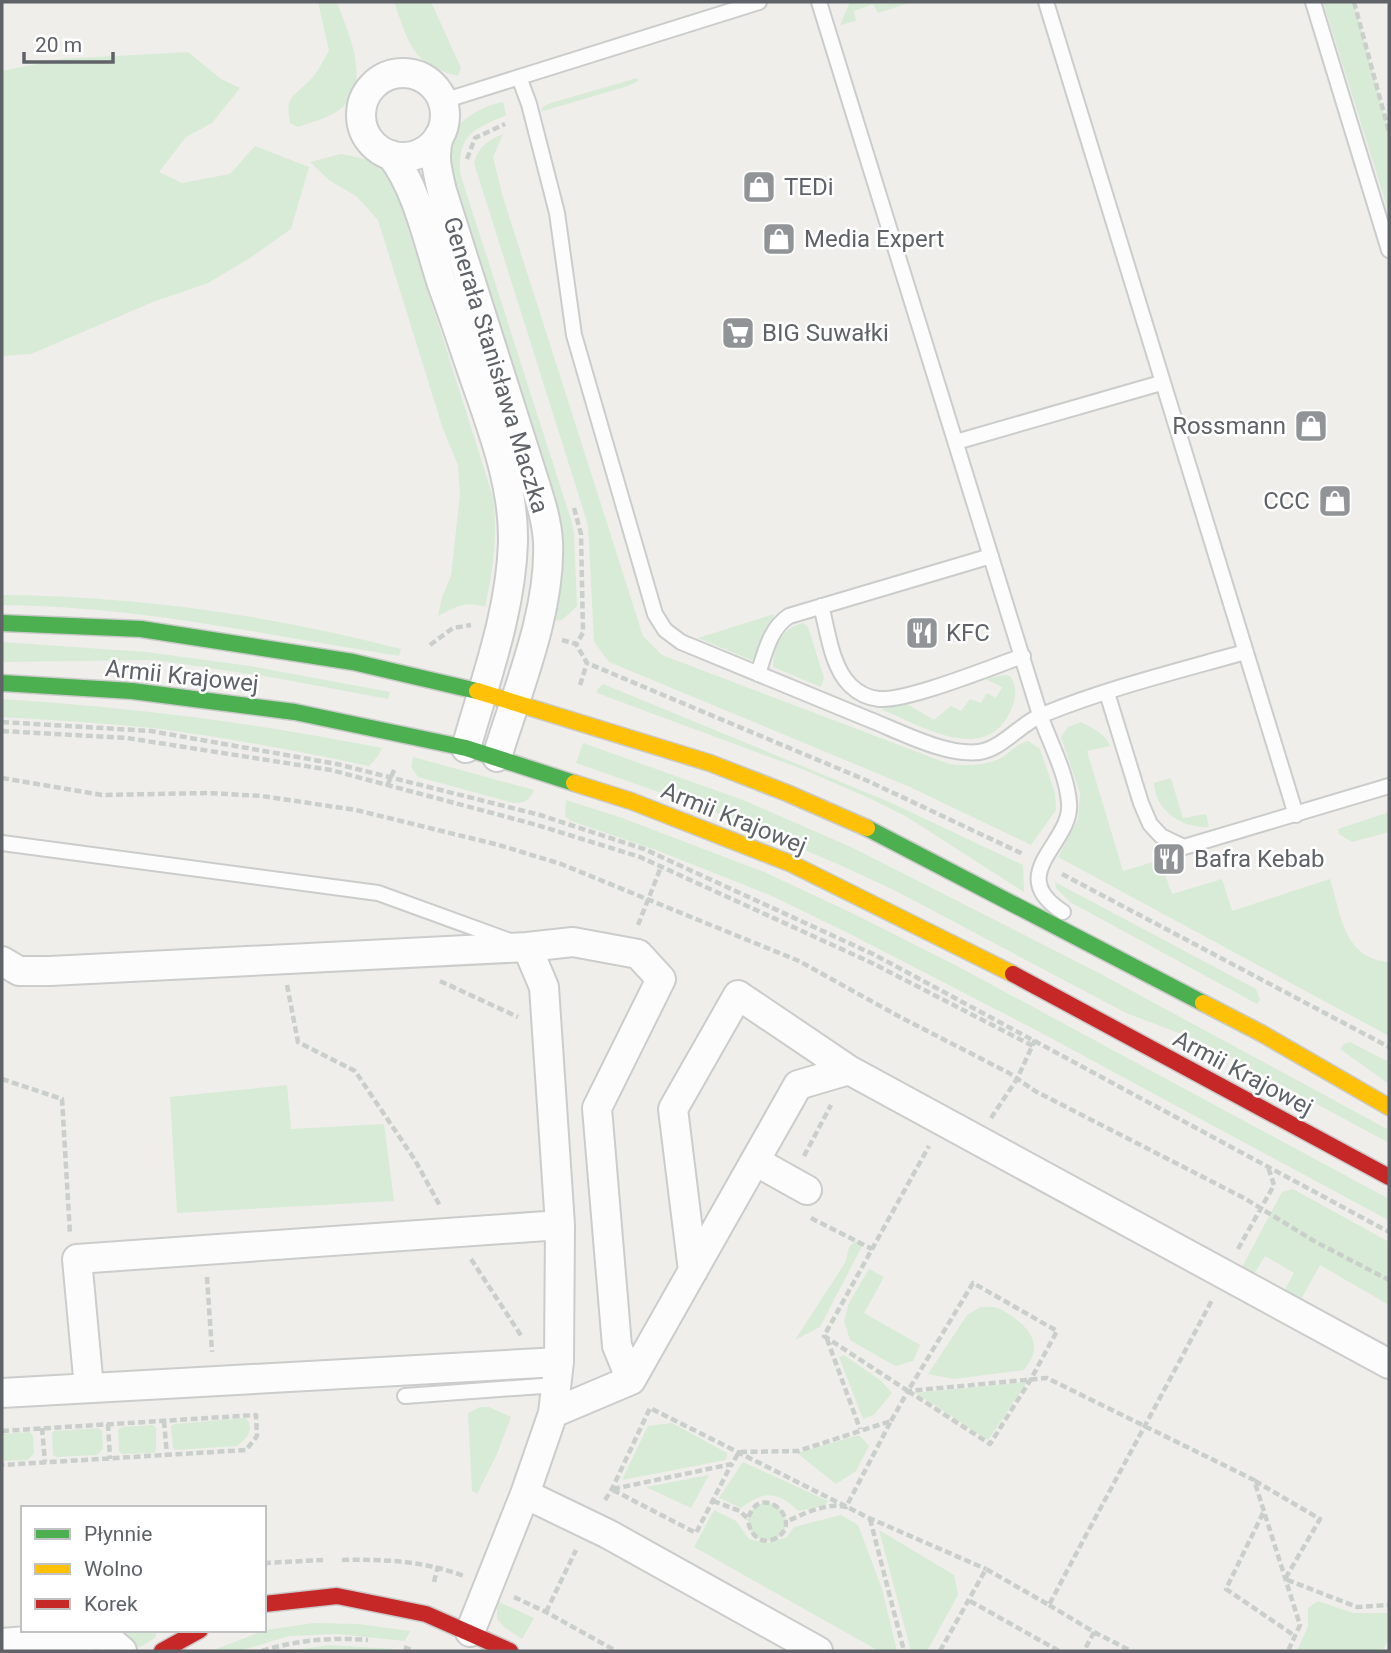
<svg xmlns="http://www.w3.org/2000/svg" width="1391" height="1653" font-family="Roboto,sans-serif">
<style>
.green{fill:#d8ebd6}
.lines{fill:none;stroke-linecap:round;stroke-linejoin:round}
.lane-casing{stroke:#cbcccc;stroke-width:18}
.street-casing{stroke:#cbcccc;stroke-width:32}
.fast-casing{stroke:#cacacb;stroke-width:19}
.slow-casing{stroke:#cacacb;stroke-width:19}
.jam-casing{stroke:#cacacb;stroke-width:19}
.path{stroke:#cacfcc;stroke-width:4.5;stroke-dasharray:7 3.5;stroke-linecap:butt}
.lane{stroke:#fdfcfc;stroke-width:14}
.street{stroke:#fdfcfc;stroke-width:28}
.fast{stroke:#4caf50;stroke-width:16}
.slow{stroke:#ffc107;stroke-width:16}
.jam{stroke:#c62828;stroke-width:16}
.labels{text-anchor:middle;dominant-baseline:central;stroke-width:5;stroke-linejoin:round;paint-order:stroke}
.poi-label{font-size:24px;fill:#5f6368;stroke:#fff;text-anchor:start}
.street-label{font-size:24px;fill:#5f6368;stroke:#fff}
</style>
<rect width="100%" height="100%" fill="#efeeea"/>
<path class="green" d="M318,2H337C348,34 374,84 339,110C327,119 311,122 298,127L290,123C285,95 293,98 310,80C318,73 323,60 329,51Z
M394,2H431L461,68L458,76C411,64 409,43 394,2Z
M850,2H912L878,13L873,4L854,11L856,21L840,25Z
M1323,2H1354L1389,132V213Z
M188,52L221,79L240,88L212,123L186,137L159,172L182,183L230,174L255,146L309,167L291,229L250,258L208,283L153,302L31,354L2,356V71L61,59Z
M637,78L638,81L628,86L540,112L544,106L551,103Z
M503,102L506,115C475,129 458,133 460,173L572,523L574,534L577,606L562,620L548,621C561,592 567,559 560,527L451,183C450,172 448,160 448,150C449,123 481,106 503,102Z
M503,134L493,157L502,194L643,636L662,655L949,764C967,766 989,766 1004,756C1013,750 1018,743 1028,741L1040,749L1055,793L1056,810L1031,845L910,787L609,662L594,642L588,525L474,163C479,146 487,141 503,134Z
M341,154L365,159L384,171L397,193L493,497C498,535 493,570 485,607C466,600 455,607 438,616L442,597L451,576L460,494L458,465L443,429L378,220L356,196L330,181L310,162Z
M2,595C136,596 271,615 401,649L399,656C267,635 135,606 2,605Z
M774,614L755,659L751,660L698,638Z
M803,623L808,627L824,678L821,687L773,667C774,646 782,628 803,623Z
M2,642L146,652L250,666L390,692L388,699L276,678L155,660L2,662Z
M1004,675L1010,676C1018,688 1016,700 1010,712C984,766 920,725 881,709L907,704L934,720L951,706L961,711L970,699L981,703L987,693L996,698L1002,687L985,679Z
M603,684L887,801L1023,865L1024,892L907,817L871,799L802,769L597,693V690Z
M2,699C129,707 257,723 382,748L378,756L369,766C297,751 225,737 152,728C102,723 52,720 2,717Z
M1081,722C1092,728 1106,734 1110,746L1087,751L1123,871L1160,860L1172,894L1222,879L1232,911L1330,879C1341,915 1344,959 1389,962V1036L1058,857L1078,819L1080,793L1061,737L1068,727Z
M583,743L743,800L853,848L1097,972L1389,1130V1143L1200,1041L1126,1013L896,891L840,865L710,810L576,763Z
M413,757L534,790C530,800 525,803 514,803L418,777L411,767Z
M1171,778L1183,818L1206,814L1209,827C1183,829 1155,811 1154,783Z
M566,800L622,818L764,872L854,914L957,966L1389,1199V1217L1388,1220L1034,1029L848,933L770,895L656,850L571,821L565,816Z
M1389,812V832L1352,842L1339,834L1338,829Z
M1055,882L1256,989L1260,1000L1257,1004L1070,902L1056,888Z
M1350,1042L1389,1062V1084L1340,1049L1344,1044Z
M287,1085L291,1129L384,1124L394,1201L177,1213L170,1097Z
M1293,1189L1389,1242V1305L1320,1265L1300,1301L1283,1293L1294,1273L1265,1256L1254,1274L1239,1273L1282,1192Z
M856,1241L863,1244L820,1327L795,1340L841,1269L846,1261L849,1247Z
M869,1269L884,1277L864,1313L920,1345L913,1361L895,1366L850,1340L844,1321L849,1303Z
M981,1307C986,1307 993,1306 998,1308C1012,1314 1036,1332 1034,1349C1034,1357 1028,1364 1024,1370L954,1379L928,1374L967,1315Z
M844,1355L880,1380L892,1393L874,1415L863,1419L839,1357Z
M1027,1382L988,1440L916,1393Z
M480,1407H489L511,1417L497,1454L477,1494L472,1491L468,1413Z
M246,1418C255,1429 247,1439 237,1446L175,1450L173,1447L171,1426L174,1424Z
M672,1423L727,1453L726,1460L622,1480L648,1426Z
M153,1425L156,1428V1450L154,1453L122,1454L119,1451L118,1430L122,1427Z
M98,1428L102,1431L103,1449L97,1455L56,1457L53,1455L52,1434L54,1431Z
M30,1432L33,1436L34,1453L28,1460L2,1461V1434Z
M859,1435L869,1446L856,1471L836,1484L797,1453Z
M743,1462L828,1501L824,1506L798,1511C777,1490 764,1491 741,1508L719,1498Z
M709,1475L691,1508L646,1487Z
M748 1522a19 19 0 1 1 38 0a19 19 0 1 1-38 0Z
M714,1510L736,1521L749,1539L767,1543L787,1537L794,1527L841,1515L858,1525L882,1589L897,1651H879L694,1547Z
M879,1530L954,1575L958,1595L927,1651H911Z
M497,1601L534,1618L522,1639L504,1627L497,1619Z
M1318,1601L1353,1613H1389V1639L1382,1651H1297L1308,1626V1608Z
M314,1623L359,1624L410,1631L405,1641L337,1634L289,1636L239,1651H211L266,1630Z
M128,1630H155L156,1637C137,1650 133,1653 112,1641Z
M331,1645L393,1649L392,1651H286Z"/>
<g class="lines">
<defs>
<path id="lane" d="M819,2L1040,715C1050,743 1067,774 1069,803C1073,843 1003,874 1063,912
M1046,2L1296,815
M1313,2L1389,250
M519,77L529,104L557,213L574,335L655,614L665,630L681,642C744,668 806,694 868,719C899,731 945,756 979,752C1002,749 1021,723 1042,715C1108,688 1178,671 1245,652
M443,101L759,2
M956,442L1161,383
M821,606C828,631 831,666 850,685C858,693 869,698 879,699C909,701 991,667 1023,656
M758,674C765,653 770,628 789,616L991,556
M1107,693L1141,803L1150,824L1161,836L1184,847L1389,786
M2,843L378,893L510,941
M405,1396L556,1385"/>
<path id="street" d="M361 115a42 42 0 1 1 84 0a42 42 0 1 1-84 0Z
M439,136C433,156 437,170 442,191L535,484C541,503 547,522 548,542C551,612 517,691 497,757
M391,155C418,189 429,246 443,287C455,319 465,351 476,382C494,433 514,487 513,542C511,612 485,681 466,748
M527,947L573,942L638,954L661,979L597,1108L617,1346L631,1380
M2,961L19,971H50L527,947L544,987L560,1225L559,1362L553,1413L525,1494L470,1632
M755,1161L807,1190
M693,1271L673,1109L738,995L849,1070
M89,1388L77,1259L560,1225
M2,1393L559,1362
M553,1413L631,1380L798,1085L849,1070L1389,1364
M525,1494L608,1534L818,1651
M2,1643L103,1635L122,1651"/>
<path id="fast" d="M2,623L141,629L353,662L477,691
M2,683L132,691L295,712L466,748L574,783
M867,828L1203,1003"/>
<path id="slow" d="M477,691L710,763L787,793L867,828
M574,783L631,801L792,864L1013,974
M1203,1003L1261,1033L1389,1107"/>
<path id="jam" d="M1013,974L1389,1177
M264,1604L337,1596L426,1614L510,1651
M162,1651L200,1630"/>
</defs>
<use href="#lane" class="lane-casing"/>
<use href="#street" class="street-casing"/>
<use href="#fast" class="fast-casing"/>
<use href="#slow" class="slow-casing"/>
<use href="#jam" class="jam-casing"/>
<path class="path" d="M1354,2L1389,132
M467,159L475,138L505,124
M574,508L581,534L583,633L576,644
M562,640L576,644L587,663L868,781L1023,854
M430,645L453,628L471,625
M580,685L587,663
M2,722L151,731L337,764L540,815L644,849L875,955L1389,1232
M2,731L127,738L331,770L537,825L640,857L872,963L1033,1046
M2,778L102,795L208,793L262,796L356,810L499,845L561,864L799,961L900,1017L1009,1073L1035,1091L1244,1198L1314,1241L1389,1280
M387,786L395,768
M1062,874L1389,1047
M638,925L661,867
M440,981L518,1017
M287,985L298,1042L355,1071L415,1160L440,1206
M2,1079L62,1099L70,1234
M991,1118L1017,1079L1035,1040
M804,1156L831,1105
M811,1218L872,1249
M1238,1249L1274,1185L1268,1167
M471,1259L522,1337
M207,1277L212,1352
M827,1339L860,1429
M908,1391L990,1444L1031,1379L1057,1331L973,1283L908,1391L824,1336L929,1146
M164,1421L167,1456
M891,1421L908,1391L1047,1378L1254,1480L1300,1625L1288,1651
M108,1424L110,1459
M42,1428L45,1462
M2,1431L256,1415L257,1436L246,1450L2,1465
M1255,1481L1320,1519L1285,1579L1357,1607L1389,1605
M613,1489L732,1464L739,1452L798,1451L891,1421L846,1507C828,1502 802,1514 786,1522
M613,1490L696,1533L731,1465
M605,1500L612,1489L650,1408L869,1518L986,1569
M713,1501L740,1511L748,1519C760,1478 808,1524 774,1539C759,1545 749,1533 748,1519
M1263,1513L1226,1589L1295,1636
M870,1519L904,1651
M342,1560C385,1559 424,1561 464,1576
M264,1563L323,1560
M434,1582L438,1566
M514,1597L546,1612L616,1651
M970,1601L1059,1651
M1049,1605L1094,1632L1084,1651
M546,1612L576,1550
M1094,1632L1131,1651
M404,1647L414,1651
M262,1651C297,1640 332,1637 368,1640
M940,1651L986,1569L1049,1605C1103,1502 1159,1401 1213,1298"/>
<use href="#lane" class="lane"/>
<use href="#street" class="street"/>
<use href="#fast" class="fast"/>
<use href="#slow" class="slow"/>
<use href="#jam" class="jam"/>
</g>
<defs>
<symbol id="shop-square" viewBox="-11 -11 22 22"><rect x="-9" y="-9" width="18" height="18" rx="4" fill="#919496" stroke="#fff"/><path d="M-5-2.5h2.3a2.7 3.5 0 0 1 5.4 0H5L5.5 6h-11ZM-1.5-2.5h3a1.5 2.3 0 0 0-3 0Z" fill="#fff"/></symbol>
<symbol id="supermarket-square" viewBox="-11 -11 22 22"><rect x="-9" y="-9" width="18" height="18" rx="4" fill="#919496" stroke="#fff"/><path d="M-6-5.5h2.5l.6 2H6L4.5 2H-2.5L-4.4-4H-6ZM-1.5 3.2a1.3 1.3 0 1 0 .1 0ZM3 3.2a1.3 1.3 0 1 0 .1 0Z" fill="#fff"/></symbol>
<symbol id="restaurant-square" viewBox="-11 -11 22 22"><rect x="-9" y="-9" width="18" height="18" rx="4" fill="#919496" stroke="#fff"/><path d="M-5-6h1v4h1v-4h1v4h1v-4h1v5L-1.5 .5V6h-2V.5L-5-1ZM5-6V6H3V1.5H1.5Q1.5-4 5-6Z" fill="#fff"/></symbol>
</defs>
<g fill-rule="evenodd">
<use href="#shop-square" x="740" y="168" width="38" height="38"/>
<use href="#shop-square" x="760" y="220" width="38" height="38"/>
<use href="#supermarket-square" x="719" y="314" width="38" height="38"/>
<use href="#shop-square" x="1292" y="407" width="38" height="38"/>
<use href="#shop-square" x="1316" y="482" width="38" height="38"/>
<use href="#restaurant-square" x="903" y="614" width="38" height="38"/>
<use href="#restaurant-square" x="1150" y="840" width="38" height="38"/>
</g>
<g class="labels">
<g class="poi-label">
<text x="784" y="187">TEDi</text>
<text x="804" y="239">Media Expert</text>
<text x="762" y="333">BIG Suwałki</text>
<text x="1286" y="426" text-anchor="end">Rossmann</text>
<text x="1310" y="501" text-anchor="end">CCC</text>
<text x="946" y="633">KFC</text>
<text x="1194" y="859">Bafra Kebab</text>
</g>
<g class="street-label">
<text transform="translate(496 365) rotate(73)">Generała Stanisława Maczka</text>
<text transform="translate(182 676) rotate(6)">Armii Krajowej</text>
<text transform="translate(734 818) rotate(22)">Armii Krajowej</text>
<text transform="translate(1243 1073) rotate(28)">Armii Krajowej</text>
</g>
</g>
<rect width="1391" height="1653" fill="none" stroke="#5f6368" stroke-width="7"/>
<rect x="21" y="1506" width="245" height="126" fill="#ffffff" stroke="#bfc1c3" stroke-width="2"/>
<rect x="35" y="1529" width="35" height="10" fill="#4caf50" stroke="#bfc1c3" stroke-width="2"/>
<text x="84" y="1541" font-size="21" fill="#5f6368">Płynnie</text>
<rect x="35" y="1564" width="35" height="10" fill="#ffc107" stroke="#bfc1c3" stroke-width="2"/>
<text x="84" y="1576" font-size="21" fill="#5f6368">Wolno</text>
<rect x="35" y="1599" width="35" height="10" fill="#c62828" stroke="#bfc1c3" stroke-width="2"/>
<text x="84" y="1611" font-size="21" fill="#5f6368">Korek</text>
<path d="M24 52v10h89v-10" fill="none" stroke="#5f6368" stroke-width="3.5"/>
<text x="35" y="52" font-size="21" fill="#5f6368" stroke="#ffffff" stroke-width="5" paint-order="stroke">20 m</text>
</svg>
